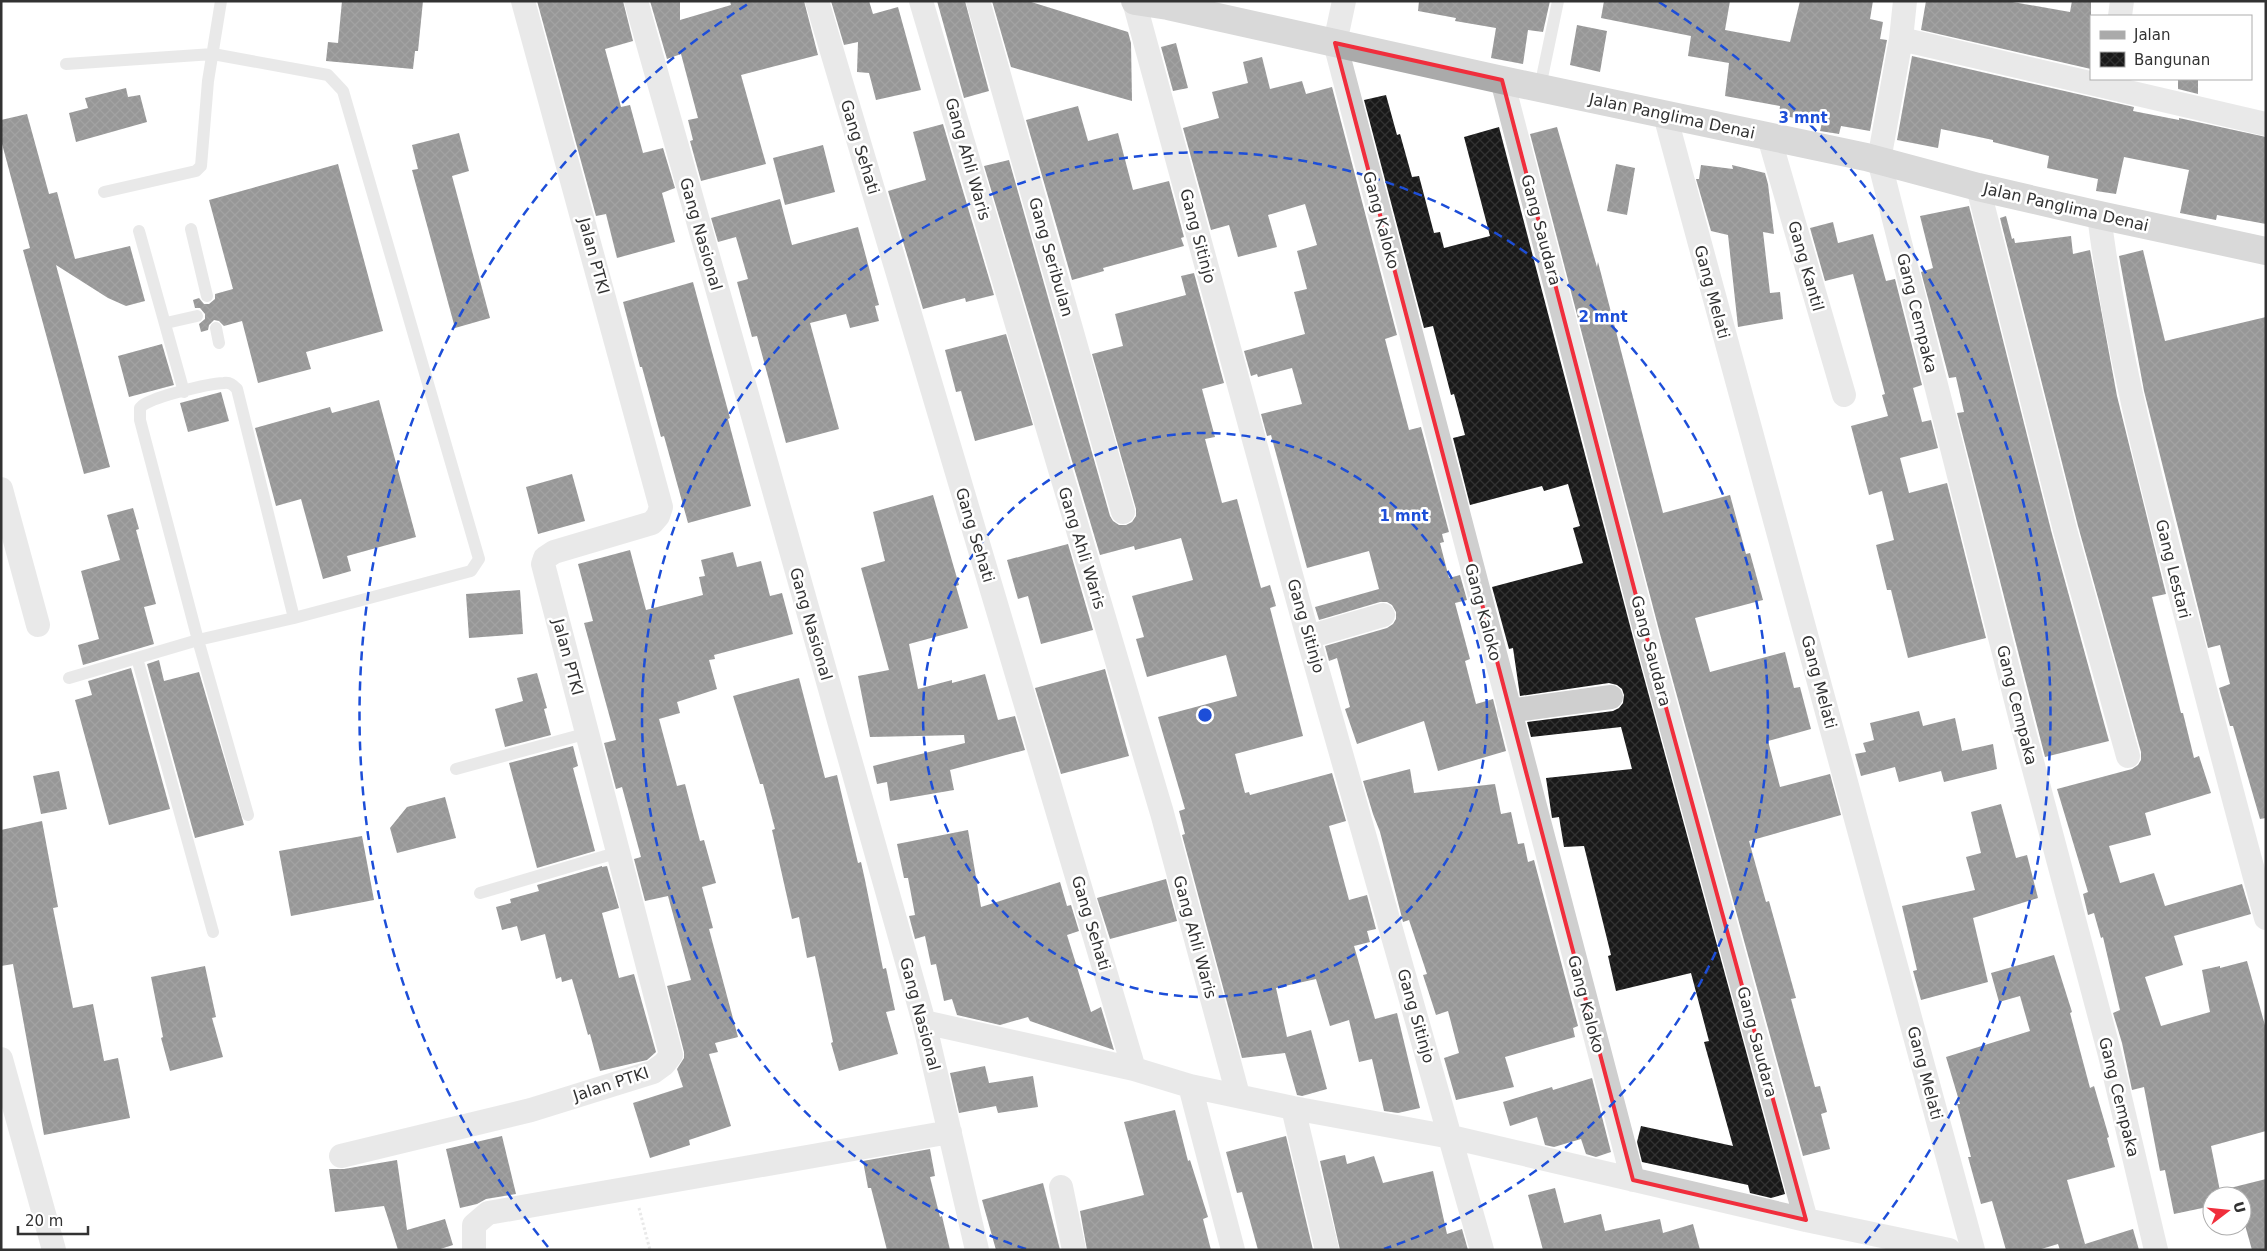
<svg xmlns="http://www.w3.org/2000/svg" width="2267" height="1251" font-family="'DejaVu Sans',sans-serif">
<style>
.building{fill:url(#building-cross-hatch)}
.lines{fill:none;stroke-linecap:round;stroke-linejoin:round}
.path{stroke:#cfcfcf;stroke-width:3;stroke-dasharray:2.5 2.5;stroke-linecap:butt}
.service{stroke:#cfcfcf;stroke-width:12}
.minor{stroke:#cfcfcf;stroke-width:24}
.primary{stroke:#aaa;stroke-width:28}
.marked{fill:none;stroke:#f02e3c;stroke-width:4;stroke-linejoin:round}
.ring{fill:none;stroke:#1d4ed8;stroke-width:2.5;stroke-dasharray:9 6}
.labels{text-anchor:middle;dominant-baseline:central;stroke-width:5;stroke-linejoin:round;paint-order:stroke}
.street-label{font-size:16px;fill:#323232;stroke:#fff}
.centre{fill:#1d4ed8;stroke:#fff;stroke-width:2.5}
.ring-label{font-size:15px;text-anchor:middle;font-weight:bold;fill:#1d4ed8;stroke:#fff;stroke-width:5;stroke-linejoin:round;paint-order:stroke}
</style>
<defs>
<pattern id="building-cross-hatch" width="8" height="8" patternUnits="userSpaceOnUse" patternTransform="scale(1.25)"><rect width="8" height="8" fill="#191919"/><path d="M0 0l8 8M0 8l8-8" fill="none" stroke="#323232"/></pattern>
</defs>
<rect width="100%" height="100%" fill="#fff"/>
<path class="building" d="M342,1H423L418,51H415L413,69L326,61L328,42L338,43Z
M537,1H623L633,41L605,49L621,107L630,105L643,153L663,148L675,188L662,193L675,242L617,258L606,214L596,216Z
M650,1H680V20L731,5L730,1H804L818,55L741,75L766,164L701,181L690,141L693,140L688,120L698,118L681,54L667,59Z
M831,1H869L873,14L898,7L921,90L876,100L869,73L857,72L858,42L844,45Z
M937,1H965L989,91L964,98Z
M992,1H1028L1128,32L1131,43L1132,101L1011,67Z
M1419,1H1550L1543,32L1528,30L1523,64L1491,58L1496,28L1455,21L1456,18L1418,11Z
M1604,1H1730L1725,30L1790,42L1800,1H1873L1870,19L1883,22L1880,39L1887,40L1870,131L1841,126L1839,134L1820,131L1822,123L1779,115L1780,106L1725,96L1729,63L1688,56L1691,36L1601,18Z
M1926,1H2007L2070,12L2072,1H2091V69L1921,30Z
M1577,25L1607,31L1600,72L1570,65Z
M1176,43L1188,88L1173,91L1161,47Z
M1912,56L2134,107L2133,111L2179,120V118L2266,137V224L2217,215L2216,220L2180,213L2189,170L2124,157L2116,194L2096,191L2098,179L2047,168L2049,156L1993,142V140L1941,129L1938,148L1897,140Z
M1262,57L1270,89L1302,81L1306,94L1332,87L1397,335L1385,339L1399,392L1409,430L1421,427L1449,532L1442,534L1444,542L1440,543L1449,578L1460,575L1467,600L1455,603L1470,659L1465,661L1476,704L1493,699L1506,751L1438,771L1424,721L1357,744L1345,709L1350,707L1337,658L1329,661L1325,646L1387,628L1393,624L1396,619V612L1392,605L1387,602H1380L1319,620L1315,607L1379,589L1369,551L1307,568L1271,435L1267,436L1261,414L1302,404L1292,368L1258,377L1257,374L1251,376L1244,351L1305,334L1294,292L1307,289L1297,251L1317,245L1305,204L1268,215L1277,247L1238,257L1229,225L1211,230L1183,128L1219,118L1212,92L1248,83L1243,62Z
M2178,79H2198V94L2178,89Z
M126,88L128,97L140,95L147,122L76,142L69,113L88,108L85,98Z
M1386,95L1397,135L1400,134L1412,177L1419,176L1434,233L1440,232L1444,248L1490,236L1464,137L1499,127L1634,641L1785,1194L1771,1198L1750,1193L1748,1185L1642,1162L1637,1142L1641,1126L1733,1146L1704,1042L1709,1041L1691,973L1616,991L1608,956L1611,955L1584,846L1564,847L1559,817L1552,818L1546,778L1632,769L1621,727L1531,737L1527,722L1613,711L1619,708L1623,703L1624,695L1622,689L1617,685L1609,683L1520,696L1513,648L1509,649L1492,587L1583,563L1573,528L1580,526L1568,484L1544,491L1542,486L1470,505L1453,438L1465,435L1454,394L1451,395L1433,326L1424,328L1364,100Z
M1078,106L1088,141L1118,133L1133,190L1169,181L1184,237L1181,238L1184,246L1103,268L1104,271L1072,280L1026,120Z
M27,114L49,194L57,192L75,259L130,246L145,301L126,306L108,298L56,265L110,467L84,474L23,250L30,248L1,140V120Z
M943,124L994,295L966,302L965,298L923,309L888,191L926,180L913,132Z
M1557,127L1597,267L1598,262L1663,513L1730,495L1746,554L1750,553L1763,600L1695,618L1710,672L1785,652L1794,688L1800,687L1811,729L1768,741L1780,787L1830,774L1841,815L1749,841L1766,902L1769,901L1796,998L1791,999L1815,1087L1820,1086L1827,1112L1821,1114L1830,1149L1803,1156L1660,634L1530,134Z
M459,133L469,171L452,176L490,318L455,328L412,170L418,169L412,145Z
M823,145L835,192L785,205L773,158Z
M1009,160L1110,516L1113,521L1119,525H1126L1132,522L1136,516V509L1092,354L1123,346L1115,314L1186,295L1181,276L1194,273L1224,383L1202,389L1215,437L1205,439L1222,503L1237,499L1261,588L1270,585L1276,606L1270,608L1303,736L1235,754L1245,793L1249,792L1250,795L1332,773L1346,821L1329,826L1349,900L1367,895L1376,929L1367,931L1370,942L1354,946L1375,1019L1397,1013L1420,1108L1398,1113L1384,1111L1372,1059L1359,1062L1349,1020L1330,1026L1316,979L1276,988L1287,1037L1311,1030L1327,1089L1302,1096L1297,1095L1285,1053L1242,1058L1182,835L1185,834L1179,811L1185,809L1158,717L1237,696L1226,655L1147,677L1136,639L1144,637L1132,596L1193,580L1181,538L1135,550L1134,546L1100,555L984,166Z
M338,164L383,331L306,352L311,369L258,383L242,321L224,326L219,321L214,320L209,325L208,330L201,332L199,324L205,319V314L200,308H195L193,300L199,298L204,304H209L215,299V294L233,289L209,200Z
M1616,164L1635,168L1627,215L1607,211Z
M1701,165L1733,169L1732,165L1765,173L1768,184L1774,234L1763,232L1770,293L1780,292L1783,319L1738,327L1728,235L1711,231L1696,179H1699Z
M780,199L792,245L858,227L879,305L875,306L879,321L850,328L846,314L810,323L839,429L786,443L757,336L752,337L737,282L748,279L736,237L718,242L711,218Z
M1969,206L2052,534L2109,741L2045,757L1957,413L1964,412L1956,377L1949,378L1921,272L1933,268L1920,216Z
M2006,216L2012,239L2014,238L2015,243L2071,236L2073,254L2090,250L2117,396L2166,594L2152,597L2181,713H2183L2194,758L2199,756L2211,793L2145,813L2151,835L2109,846L2120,883L2154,873L2165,906L2242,884L2251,914L2174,936L2183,965L2145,977L2161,1026L2210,1012L2202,970L2220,966V968L2247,961L2266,1029V1131L2211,1146L2221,1196H2212V1206L2174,1214L2165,1170L2160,1171L2144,1087L2132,1090L2122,1043L2113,1013L2120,1010L2103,937L2101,938L2094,913L2088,915L2083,894L2088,892L2057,789L2132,769L2138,765L2141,760V752L2078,526L2000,218Z
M1833,222L1838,243L1873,234L1886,281L1895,279L1922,385L1913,388L1922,422L1931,420L1938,448L1900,458L1909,493L1947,483L1986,638L1908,658L1891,590H1887L1876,545L1894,540L1882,491L1869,495L1851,426L1888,416L1882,395L1885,394L1853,274L1825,281L1810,228Z
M2143,250L2165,341L2266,317V818L2260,819L2233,726H2230L2219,688L2230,684L2220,645L2208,648L2144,391L2119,256Z
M693,282L730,418L728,419L751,506L688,523L664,436L661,437L642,367H640L623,302Z
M1006,334L1033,425L975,441L961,391L956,392L945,350Z
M162,344L174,385L129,397L118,356Z
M221,392L229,421L188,432L180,403Z
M379,400L416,537L347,556L351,571L323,579L301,499L276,506L255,428L330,407L332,413Z
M572,474L585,521L538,534L526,487Z
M933,495L959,585L956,586L968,628L909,644L918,689L952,680V683L985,674L998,720L1015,716L1025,750L950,770L954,790L890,801L887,782L877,784L873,766L965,743L964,735L870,737L858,676L889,670L861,568L885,561L873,512Z
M133,508L139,529L136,530L156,604L144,607L154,644L83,665L78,645L99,639L81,571L120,560L107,515Z
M1068,544L1093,630L1041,644L1028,596L1018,599L1007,560Z
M630,550L646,610L703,595L699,577L705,576L701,560L733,552L737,567L761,561L770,596L782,593L793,634L714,655L715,659L709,660L717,689L677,702L680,713L659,719L677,786L685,784L700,841L704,840L716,883L702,887L713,928L709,929L738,1037L715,1043L718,1052L709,1054L731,1126L689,1140L690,1145L650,1158L633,1103L683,1087L677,1069L684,1058V1052L667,986L691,980L668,896L645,901L634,859L641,857L622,787L616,789L604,743L616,740L584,623L593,621L578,564Z
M520,590L523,634L469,638L466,594Z
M159,660L164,681L199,672L244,825L195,838L147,664Z
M131,668L170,809L109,825L75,700L92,695L88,681Z
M1105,669L1129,756L1061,774L1035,688Z
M537,673L547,708L544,709L551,735L505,747L495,709L523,701L517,678Z
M799,678L825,778L837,775L858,863L861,862L865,880L883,969L886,968L895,1010L886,1012L898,1054L839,1071L831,1043L833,1042L815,956L807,958L799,917L792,919L772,830L775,829L763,784H760L733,696Z
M1919,711L1923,726L1955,718L1962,751L1993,744L1997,769L1944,782L1941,771L1899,782L1895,767L1861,776L1855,754L1866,752L1863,743L1874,740L1870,723Z
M573,746L578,766L573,768L595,851L537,868L509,763Z
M1410,769L1414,793L1495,784L1501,814L1511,812L1518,844L1524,843L1528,862L1534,860L1578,1026L1573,1028L1575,1037L1505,1057L1514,1087L1456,1100L1444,1058L1459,1053L1448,1011L1436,1015L1423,975L1427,974L1409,920L1403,922L1380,832L1373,814L1363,781Z
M59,771L67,809L41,814L33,776Z
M445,797L456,838L397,853L390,828L407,807Z
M2001,804L2016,858L2027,855L2038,898L1973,918L1988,982L1921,1000L1913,971L1917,970L1902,906L1975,890L1966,857L1981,853L1971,812Z
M42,821L58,907L53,908L73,1008L93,1004L104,1061L118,1058L130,1118L44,1135L13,964L1,966V830Z
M968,830L981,907L1060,882L1067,906L1071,905L1079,931L1067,935L1091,1012L1101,1007L1114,1050L1030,1021L1028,1017L1000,1025L957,1015L952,999L944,1001L936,964L931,965L925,936L915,939L909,916L915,915L908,878H904L897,844Z
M362,836L374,900L291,916L279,851Z
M602,866V867L607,866L619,908L602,913L619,978L634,974L656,1052L647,1060L600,1071L590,1034L588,1035L572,979L562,982L561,977L556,979L545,934L521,941L517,926L502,930L496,907L511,903L510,899L539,891L537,885Z
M1166,879L1177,921L1110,939L1097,898Z
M2054,955L2072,1012L2070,1013L2090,1088L2094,1086L2109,1137L2107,1138L2115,1167L2067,1180L2085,1244L2133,1229L2139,1250H2060L2058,1244L2038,1250H2006L1992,1201L1981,1204L1968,1157H1971L1957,1104H1960L1946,1057L2030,1031L2020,996L1999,1002L1991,973Z
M205,966L216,1017L212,1018L223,1057L170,1071L161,1038L163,1037L151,977Z
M985,1066L989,1083L1033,1076L1038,1107L998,1113L996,1106L959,1113L950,1073Z
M1592,1078L1611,1152L1596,1157L1586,1154L1581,1139L1554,1147L1545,1145L1537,1117L1510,1126L1503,1102L1552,1087L1553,1090Z
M1175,1110L1188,1161L1190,1160L1208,1217L1203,1219L1211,1250H1087L1080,1211L1144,1195L1124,1122Z
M502,1136L516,1194L486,1199L477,1204L460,1208L446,1149Z
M1286,1136L1313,1250H1258L1242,1192L1237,1193L1226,1152Z
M930,1149L935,1176L930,1177L940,1217L942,1216L950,1250H887L871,1188H868L863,1161Z
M1345,1155L1347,1164L1374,1156L1383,1183L1433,1171L1447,1234L1462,1229L1468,1250H1340L1320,1161Z
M397,1160L407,1230L445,1219L453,1245L437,1250H398L384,1206L335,1212L329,1169H344Z
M2266,1179V1250H2252L2245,1225L2242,1226V1196H2232L2230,1188Z
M1043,1183L1060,1250H996L982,1200Z
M1555,1188L1564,1223L1601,1214L1605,1231L1660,1219L1663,1233L1693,1224L1700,1250H1543L1528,1195Z"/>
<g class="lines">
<path class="path" d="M639,1208L650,1250"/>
<path class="service" d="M66,64L213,54L328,75L343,91L479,559L471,571L294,618L198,640L69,678
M1540,87L1558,1
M104,192L196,171L201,166L208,81L221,1
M191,229L207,296
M139,231L184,392
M166,323L197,316
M216,328L219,343
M137,658L213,932
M456,769L588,733
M248,815L198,640L140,420V408L143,405C157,396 206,384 224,383C230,382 233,385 237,389L294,618
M480,893L619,852"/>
<path class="minor" d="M636,1L924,1022L977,1250
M817,1L1134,1069
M921,1L1162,813L1238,1095
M978,1L1123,512
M1134,1L1308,637L1482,1250
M1344,1L1335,43L1633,1180
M1905,1L1901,39L1879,160L2022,724L2110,1055L2156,1250
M2120,16L2122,1
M1901,39L2266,124
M1502,80L1647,638L1806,1220
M1665,115L1973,1250
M1769,137L1844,395
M1978,187L2065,530L2128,756
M2099,215C2114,335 2144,453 2174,570C2204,686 2234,802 2266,918
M1,489L38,625
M1308,637L1383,615
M1509,711L1611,697
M924,1022L1134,1069L1190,1086L1293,1108L1451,1137L1806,1220L1949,1250
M1,1059L54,1250
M1190,1086L1233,1250
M1293,1108L1327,1250
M341,1156L531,1110L653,1072L664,1064L671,1055L543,564L545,558L554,552L652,523L658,516L661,507L523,1
M1061,1187L1074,1250
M474,1250V1225L488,1213L950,1132"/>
<path class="primary" d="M1135,1L1168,6L1502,80L1866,157L1978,187L2099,215L2266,251"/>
</g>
<path d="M0 0H2267V1251H0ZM1335,43L1502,80L1647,638L1806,1220L1633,1180Z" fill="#fff" fill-opacity=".55" fill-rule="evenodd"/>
<path class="marked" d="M1335,43L1502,80L1647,638L1806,1220L1633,1180Z"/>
<g class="ring">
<circle cx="1205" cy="715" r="282"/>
<path d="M1026 1249A563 563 0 1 1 1384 1249"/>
<path d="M548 1247A845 845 0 0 1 751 2M1659 2A845 845 0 0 1 1862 1247"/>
</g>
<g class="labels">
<g class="street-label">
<text transform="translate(1672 116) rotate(12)">Jalan Panglima Denai</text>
<text transform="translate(860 147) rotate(73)">Gang Sehati</text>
<text transform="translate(968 159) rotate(74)">Gang Ahli Waris</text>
<text transform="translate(2066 207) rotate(13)">Jalan Panglima Denai</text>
<text transform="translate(1381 220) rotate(75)">Gang Kaloko</text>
<text transform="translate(1541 230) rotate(75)">Gang Saudara</text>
<text transform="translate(701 234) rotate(74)">Gang Nasional</text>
<text transform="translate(1198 236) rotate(75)">Gang Sitinjo</text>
<text transform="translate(594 256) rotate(75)">Jalan PTKI</text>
<text transform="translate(1051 257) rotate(74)">Gang Seribulan</text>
<text transform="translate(1806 266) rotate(74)">Gang Kantil</text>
<text transform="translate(1712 292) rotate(75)">Gang Melati</text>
<text transform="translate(1917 313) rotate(76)">Gang Cempaka</text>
<text transform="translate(975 535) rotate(73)">Gang Sehati</text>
<text transform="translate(1082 548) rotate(73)">Gang Ahli Waris</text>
<text transform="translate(2173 569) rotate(76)">Gang Lestari</text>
<text transform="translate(1483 612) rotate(75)">Gang Kaloko</text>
<text transform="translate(811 624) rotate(74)">Gang Nasional</text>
<text transform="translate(1306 626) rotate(74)">Gang Sitinjo</text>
<text transform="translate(1651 651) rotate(75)">Gang Saudara</text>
<text transform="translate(568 657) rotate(75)">Jalan PTKI</text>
<text transform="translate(1819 682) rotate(75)">Gang Melati</text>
<text transform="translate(2017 705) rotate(76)">Gang Cempaka</text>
<text transform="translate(1091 923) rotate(73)">Gang Sehati</text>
<text transform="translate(1195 937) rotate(75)">Gang Ahli Waris</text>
<text transform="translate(1586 1004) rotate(75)">Gang Kaloko</text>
<text transform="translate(920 1014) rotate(75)">Gang Nasional</text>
<text transform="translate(1416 1016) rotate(74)">Gang Sitinjo</text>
<text transform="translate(1757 1042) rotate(75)">Gang Saudara</text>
<text transform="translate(1925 1073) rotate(75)">Gang Melati</text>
<text transform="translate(611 1084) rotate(-18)">Jalan PTKI</text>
<text transform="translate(2119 1097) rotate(76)">Gang Cempaka</text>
</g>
</g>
<circle cx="1205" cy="715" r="8" class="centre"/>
<g class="ring-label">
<text x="1803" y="123">3 mnt</text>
<text x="1603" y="322">2 mnt</text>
<text x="1404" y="521">1 mnt</text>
</g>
<rect width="2267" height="1251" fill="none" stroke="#323232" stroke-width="5"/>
<rect x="2090" y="15" width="162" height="65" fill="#ffffff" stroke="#adadad"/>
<rect x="2100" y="31" width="25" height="8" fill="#aaaaaa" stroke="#adadad"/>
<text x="2134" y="40" font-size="15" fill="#323232">Jalan</text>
<rect x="2100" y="52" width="25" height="15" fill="url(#building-cross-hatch)" stroke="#adadad"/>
<text x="2134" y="65" font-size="15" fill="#323232">Bangunan</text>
<g transform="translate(2227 1211) rotate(74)"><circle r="24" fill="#ffffff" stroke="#adadad"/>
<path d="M0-4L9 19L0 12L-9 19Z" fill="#f02e3c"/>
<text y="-8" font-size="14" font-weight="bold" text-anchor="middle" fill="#323232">U</text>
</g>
<path d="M18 1226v8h70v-8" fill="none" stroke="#323232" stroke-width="2.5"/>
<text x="25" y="1226" font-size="15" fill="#323232" stroke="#ffffff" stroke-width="4" paint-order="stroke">20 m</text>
</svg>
